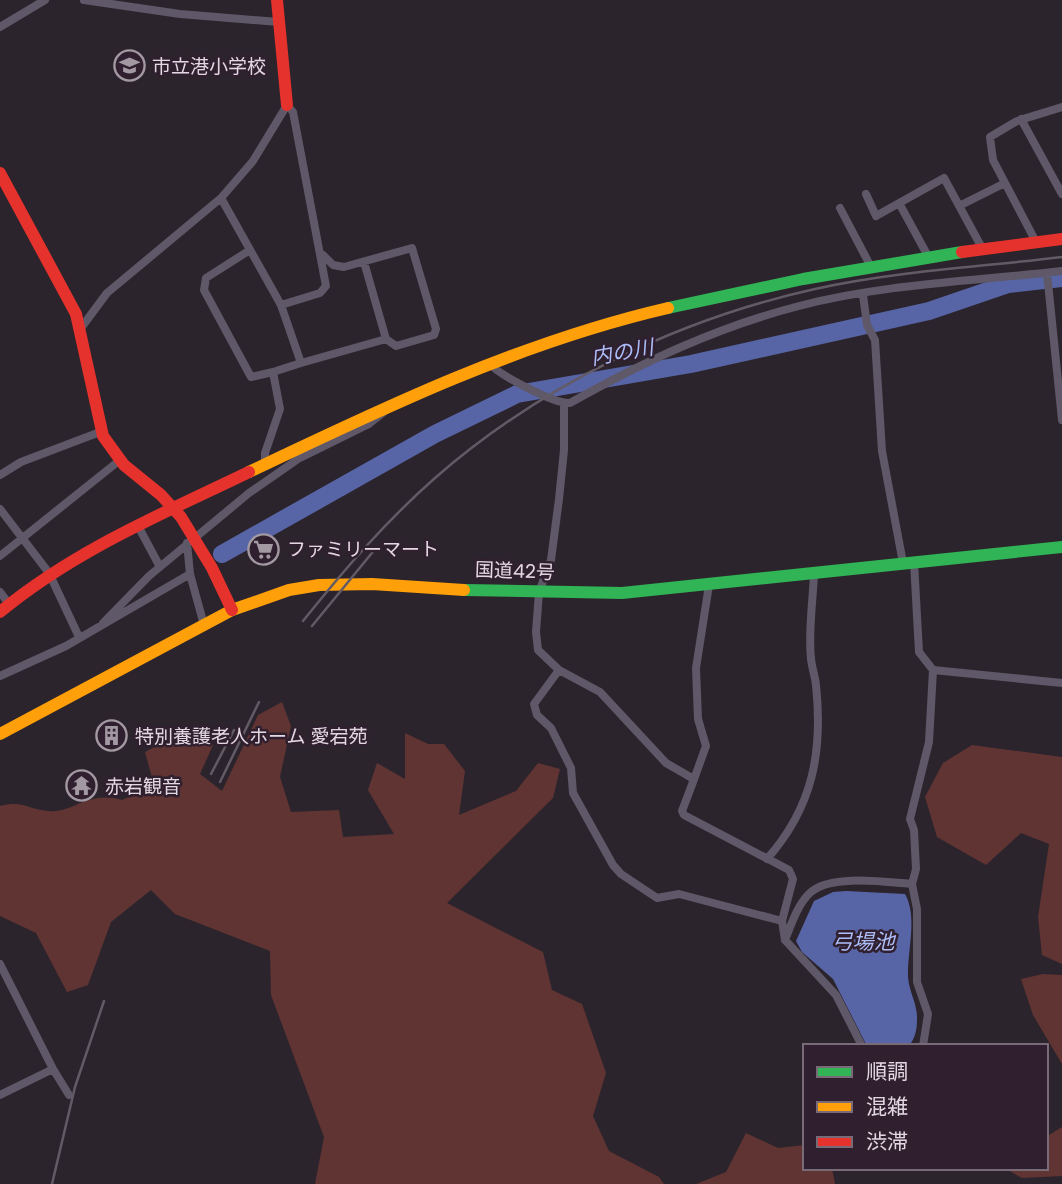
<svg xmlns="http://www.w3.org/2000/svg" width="1062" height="1184" font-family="Poppins,'Noto Sans JP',sans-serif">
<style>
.green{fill:#603433}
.water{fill:#5765a6}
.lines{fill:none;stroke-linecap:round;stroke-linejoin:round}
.river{stroke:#5765a6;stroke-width:18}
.street{stroke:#5e5868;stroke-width:8}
.fast{stroke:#30b455;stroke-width:12}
.slow{stroke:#ff9f0a;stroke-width:12}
.jam{stroke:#e5322d;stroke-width:12}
.rail{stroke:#625b66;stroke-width:2.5}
.labels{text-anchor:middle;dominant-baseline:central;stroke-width:5;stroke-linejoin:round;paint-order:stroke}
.poi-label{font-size:19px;fill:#e3d8e2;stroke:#30202f;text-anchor:start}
.street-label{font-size:19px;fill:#e3d8e2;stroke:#30202f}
.water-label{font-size:21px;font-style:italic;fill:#adbdf8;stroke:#30202f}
</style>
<rect width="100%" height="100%" fill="#2c242c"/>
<path class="green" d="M282,702L291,726L280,777L291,812L339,810L343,837L394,834L368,790L377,763L405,779V733L428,744H444L465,771L459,815L516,791L538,763L560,769L553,798L447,903L543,952L552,990L582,1004L606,1073L593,1116L609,1151L659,1177L664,1184H315L324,1137L271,995L270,951L175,914L151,890L111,922L88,985L67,992L36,933L0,916V806C23,800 27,809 48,811C73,814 87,790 122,800L154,785L145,752L166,741L184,746L206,736L213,745L200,774L222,791L258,715Z
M972,745L1062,757V964L1042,955L1038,917L1049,844L1021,833L986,865L937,837L925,797L943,763Z
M1043,974L1062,975V1064L1033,1015L1021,979Z
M1062,1127V1176L1022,1178L1004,1168H1046V1137Z
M746,1133L778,1148L805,1145V1168H832L835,1184H696L726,1172Z"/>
<path class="water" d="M846,891L905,894C918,917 907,951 908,977C909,992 918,1005 917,1020C917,1030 915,1038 909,1046H867L833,979L802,952L796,941L814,901L833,892Z"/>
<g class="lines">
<path class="river" d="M222,554L435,434L517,394L691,364L929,311L1008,284L1062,278"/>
<path class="street" d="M84,0L180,14L279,22
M0,27L45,0
M1021,119L1062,194
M866,194L876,216L944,178L982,248
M221,198L281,305
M899,203L929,258
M959,206L1005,183
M840,208L871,267
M1036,242L993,160L990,137L1017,121L1062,107
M250,250L206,278L204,290L251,377L273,372
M364,262L386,339
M1047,273L1062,420
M863,295L867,325L875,340L882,451L903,563
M81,328L107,293L221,198L253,161L287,105
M301,363L386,339L396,346L434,335L436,329L412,248L344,267L333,265L323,255
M489,363C499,375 554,404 570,403C643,362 717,327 799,306C882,284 976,281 1062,271
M564,404V450L559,499L551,560L539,592L536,632L538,650L559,670L534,704L537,715L551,728L571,768L573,793L613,865L621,874L657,898L679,894L782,921L785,940L836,995L862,1046
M265,464V453L280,409L273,372L301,363L281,305L320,293L326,286L293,112L287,105
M0,475L21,462L100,432
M0,509L49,573L79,637
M137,524L160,567
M187,543L190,574L204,625
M0,556L120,460
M914,562L919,652L933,670L1062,683
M0,592L9,604
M103,623L149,576L249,493L298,459L369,424L384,412
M559,670L600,692L666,763L692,778L693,782L682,811L684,815L789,870L793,879L782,921
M0,676L66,646L190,574
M693,782L706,746L698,719L696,668L709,585
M767,859C813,807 823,752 816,685C815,676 812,668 811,659C808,631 813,601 814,573
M785,940C791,925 798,903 811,892C831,874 886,882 912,884
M0,964L53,1069L69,1095
M923,1046L928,1014L917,982V909L912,884L916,869L914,830L910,819L929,742L933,670
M0,1095L53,1069"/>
<path class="fast" d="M668,308L803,279L962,252
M464,590L622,593L1062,547"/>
<path class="slow" d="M249,472C385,407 521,342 668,308
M0,734L232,610L289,590L319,585L372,584L464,590"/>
<path class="jam" d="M277,0L287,105
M0,173L76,314L103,436L124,465L161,495L181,517L212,568L232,610
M962,252L1062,239
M0,612C75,550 162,514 249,472"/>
<path class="rail" d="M303,621C344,570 386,521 435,478C541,385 679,319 815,289C896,271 981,267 1062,257
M312,626L376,548
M211,774L234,730
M220,782L259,702
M52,1184L75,1087L104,1001"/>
</g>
<defs>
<symbol id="school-ring" viewBox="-11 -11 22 22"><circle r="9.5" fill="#30202f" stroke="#a399a2" stroke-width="1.5"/><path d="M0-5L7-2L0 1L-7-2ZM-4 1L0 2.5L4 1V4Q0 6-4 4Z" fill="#a399a2"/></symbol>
<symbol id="supermarket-ring" viewBox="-11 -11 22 22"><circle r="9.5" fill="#30202f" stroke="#a399a2" stroke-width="1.5"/><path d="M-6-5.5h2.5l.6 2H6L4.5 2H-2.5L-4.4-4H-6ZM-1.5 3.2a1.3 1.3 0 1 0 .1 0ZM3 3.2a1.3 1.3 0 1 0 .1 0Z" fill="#a399a2"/></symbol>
<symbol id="building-ring" viewBox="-11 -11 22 22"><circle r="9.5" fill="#30202f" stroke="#a399a2" stroke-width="1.5"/><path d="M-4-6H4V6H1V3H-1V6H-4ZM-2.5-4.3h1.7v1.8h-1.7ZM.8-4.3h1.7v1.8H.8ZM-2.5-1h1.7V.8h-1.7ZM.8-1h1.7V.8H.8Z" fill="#a399a2"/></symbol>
<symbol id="temple-ring" viewBox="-11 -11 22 22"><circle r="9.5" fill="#30202f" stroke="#a399a2" stroke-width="1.5"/><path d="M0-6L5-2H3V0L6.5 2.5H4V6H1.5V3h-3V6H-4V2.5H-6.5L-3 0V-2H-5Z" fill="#a399a2"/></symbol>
</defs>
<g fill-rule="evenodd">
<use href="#school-ring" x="112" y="48" width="35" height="35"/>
<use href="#supermarket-ring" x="246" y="532" width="35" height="35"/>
<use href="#building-ring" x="94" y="718" width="35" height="35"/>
<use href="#temple-ring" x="64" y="768" width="35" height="35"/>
</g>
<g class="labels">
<g class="poi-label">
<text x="152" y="66">市立港小学校</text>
<text x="287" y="549">ファミリーマート</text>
<text x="135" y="736">特別養護老人ホーム 愛宕苑</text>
<text x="105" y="786">赤岩観音</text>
</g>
<g class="street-label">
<text transform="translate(515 571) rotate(2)">国道42号</text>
</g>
<g class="water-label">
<text transform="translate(622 352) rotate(-10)">内の川</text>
<text x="863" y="941">弓場池</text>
</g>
</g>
<rect x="803" y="1044" width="245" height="126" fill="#30202f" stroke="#786a77" stroke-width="2"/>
<rect x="817" y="1067" width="35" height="10" fill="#30b455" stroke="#786a77" stroke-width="2"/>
<text x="866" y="1079" font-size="21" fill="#e3d8e2">順調</text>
<rect x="817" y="1102" width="35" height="10" fill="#ff9f0a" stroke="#786a77" stroke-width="2"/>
<text x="866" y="1114" font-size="21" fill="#e3d8e2">混雑</text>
<rect x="817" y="1137" width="35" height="10" fill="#e5322d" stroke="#786a77" stroke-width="2"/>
<text x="866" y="1149" font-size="21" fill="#e3d8e2">渋滞</text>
</svg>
